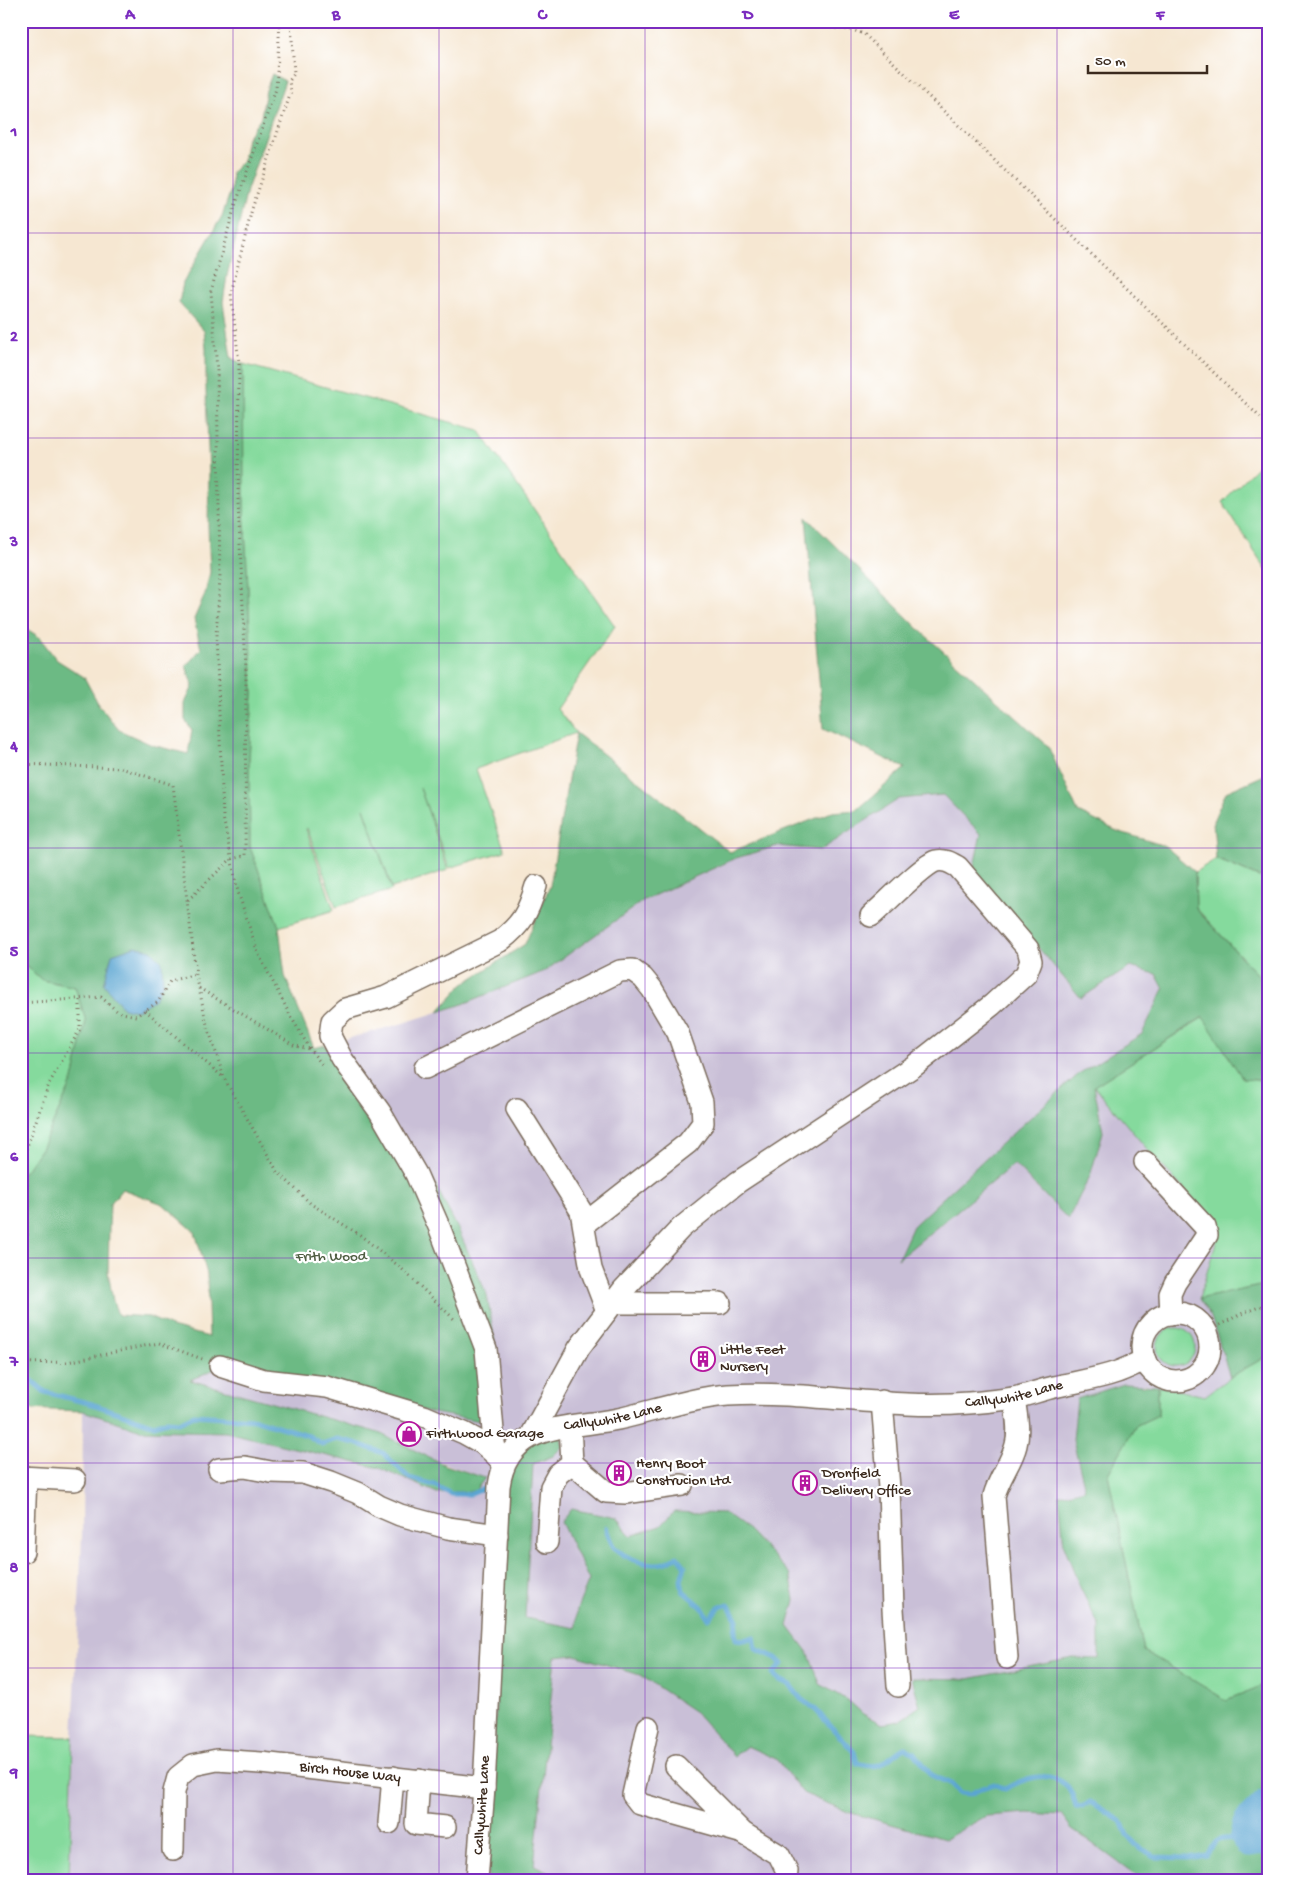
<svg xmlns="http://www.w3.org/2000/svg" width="1290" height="1901" font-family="'Gochi Hand',sans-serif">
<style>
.industrial{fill:#c9bfd7}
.green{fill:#85da9d;stroke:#60825e}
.forest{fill:#6cba84;stroke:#547251;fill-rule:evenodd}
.water{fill:#5aa5d2;stroke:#4a6878}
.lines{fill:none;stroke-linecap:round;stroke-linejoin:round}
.stream{stroke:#5aa5d2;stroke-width:5}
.river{stroke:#5aa5d2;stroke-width:29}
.minor-casing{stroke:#7c6c5d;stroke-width:24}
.path{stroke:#7c6c5d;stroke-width:3;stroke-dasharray:1 4;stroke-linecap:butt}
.minor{stroke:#fff;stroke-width:21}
.grid{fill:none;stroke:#7b2cbf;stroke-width:1;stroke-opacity:0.55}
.labels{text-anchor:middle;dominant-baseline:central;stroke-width:4.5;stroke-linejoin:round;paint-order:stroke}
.park-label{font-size:15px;fill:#515f44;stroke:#fff}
.poi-label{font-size:15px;fill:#3b2a1e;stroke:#fff;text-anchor:start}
.street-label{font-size:15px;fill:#3b2a1e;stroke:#fff}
.neatline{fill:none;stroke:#7b2cbf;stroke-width:2}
.grid-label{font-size:16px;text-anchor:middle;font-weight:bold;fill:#7b2cbf}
</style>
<rect width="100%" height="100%" fill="#fff"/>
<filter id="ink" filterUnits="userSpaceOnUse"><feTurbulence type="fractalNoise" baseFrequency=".02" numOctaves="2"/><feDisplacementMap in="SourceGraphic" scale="10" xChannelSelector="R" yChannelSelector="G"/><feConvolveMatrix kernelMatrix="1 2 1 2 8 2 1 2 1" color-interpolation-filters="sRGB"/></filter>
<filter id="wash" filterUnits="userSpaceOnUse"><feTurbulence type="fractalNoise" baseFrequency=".0096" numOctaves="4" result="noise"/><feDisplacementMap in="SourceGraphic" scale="20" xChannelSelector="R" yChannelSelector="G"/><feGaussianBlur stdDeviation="1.12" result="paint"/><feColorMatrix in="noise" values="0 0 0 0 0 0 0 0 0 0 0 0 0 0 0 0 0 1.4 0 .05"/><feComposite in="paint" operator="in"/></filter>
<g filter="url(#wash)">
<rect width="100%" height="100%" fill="#f6e7d2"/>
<path class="industrial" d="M944,795L981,834L973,871L1081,998L1130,967L1156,974L1164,989L1142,1034L1112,1054L992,1152L913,1226L899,1258L1014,1164L1068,1219L1103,1132L1094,1086L1147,1149L1220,1229L1200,1299L1216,1324L1230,1377L1205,1396L1144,1384L1073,1440L1085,1489L1059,1495L1079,1585L1099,1626V1659L1073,1658L968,1679L913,1678L920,1706L899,1721L882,1724L863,1714L850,1702L820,1684L809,1654L788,1626L795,1600L790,1574L748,1530L724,1513L674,1511L660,1526L631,1536L616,1518L571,1509L569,1539L589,1580L577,1609L575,1655L640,1675L695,1712L734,1755L747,1746L776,1759L803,1793L848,1812L944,1839L986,1816L1028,1813L1062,1815L1071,1828L1143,1880H69L73,1737L82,1535L83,1411L141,1430L226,1432L379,1468L437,1493L485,1478L300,1411L190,1380L233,1361L496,1350L487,1295L459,1231L422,1159L387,1129L325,1045L400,1024L463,1004L545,971L644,900L736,858L777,846L821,850L899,799Z"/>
<path class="green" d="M243,364L479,430L615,626L557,709L576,733L476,769L505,851L449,868L420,788L448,870L392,888L364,808L392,890L336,907L307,828L306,829L334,910L279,927L250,847L249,759L253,694L244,506Z
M1269,455V574L1222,502Z
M1216,859L1258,877L1269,874V991L1261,978L1196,908L1195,872Z
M21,961L42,980L75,987L86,1021L73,1080L42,1147L27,1169L21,1174Z
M1204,1017L1243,1079L1269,1081V1284L1199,1299L1220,1229L1147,1149L1094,1086Z
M1157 1347a19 19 0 1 1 38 0a19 19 0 1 1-38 0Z
M1269,1355V1683L1226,1700L1144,1651L1108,1474L1135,1426L1158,1415V1386L1205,1396L1230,1377Z
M21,1736L73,1737L69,1880H21Z"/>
<path class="forest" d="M272,74L285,81L247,190L227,276L223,302L231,358L243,364L244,506L253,694L249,759L250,847L279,927L285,976L314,1048L325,1045L387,1129L422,1159L459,1231L487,1295L496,1350L487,1422L433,1413L233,1361L190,1380L379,1433L445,1465L485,1478L475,1491L437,1493L379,1468L226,1432L141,1430L83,1411L21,1409V1174L27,1169L42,1147L73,1080L86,1021L75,987L42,980L21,961V625L39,637L57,660L84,677L99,705L119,730L152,745L188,754L192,730L185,720V703L193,686L186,666L201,649L194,619L205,594L210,572L208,525L209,475L206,391V348L204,331L179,303L183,283L222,216L231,190L232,172L243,160L247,138L261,117L266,90ZM122,1189L163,1204L195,1232L207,1274L209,1337L171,1327L149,1317L118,1315L113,1301L108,1272L109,1229L110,1204Z
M806,517L924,634L1048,746L1078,812L1117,831L1165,846L1195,872L1196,909L1261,978L1269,991V1081L1243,1079L1203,1017L1094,1086L1103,1132L1090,1176L1068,1219L1014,1164L898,1259L913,1226L992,1152L1080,1073L1142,1034L1164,989L1156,974L1130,967L1081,998L973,871L981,834L943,795L899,799L821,850L777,846L736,858L644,900L545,971L463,1004L438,1012L462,985L525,944L550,886L576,733L730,852L832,812L857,810L905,768L823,729Z
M1269,773V874L1259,877L1216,859L1213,821L1226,792Z
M1269,1284V1355L1230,1377L1211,1317L1199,1299Z
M1124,1384L1158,1386V1415L1135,1426L1108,1474L1144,1651L1226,1700L1269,1683V1880H1143L1071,1828L1062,1815L1028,1813L986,1816L945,1839L848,1812L803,1793L776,1759L747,1746L734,1756L695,1712L640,1675L575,1655L555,1657L534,1865L566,1880H488L506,1484L528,1441L560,1433L563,1446L553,1456L533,1464L525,1618L576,1628L577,1609L589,1580L561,1522L571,1509L616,1518L631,1536L660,1526L674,1511L724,1513L748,1530L790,1574L795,1600L788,1626L809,1654L820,1684L850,1702L863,1714L882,1724L899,1721L920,1706L912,1678L968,1679L1073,1658L1099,1659V1626L1079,1585L1064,1545L1059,1495L1085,1489L1073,1440L1077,1399Z"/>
<path class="water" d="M135,946L151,950L162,962L163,983L155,999L136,1011L123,1008L104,984L112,954Z"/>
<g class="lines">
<path class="stream" d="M21,1375L30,1379L45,1392L92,1404L154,1425L167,1421L179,1422L194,1415L254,1419L307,1435L322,1444L337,1439L355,1443L383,1453L409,1478L434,1485L451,1494H471L483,1489
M606,1528C608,1534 610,1542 614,1547C625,1559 651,1568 667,1562C670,1561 674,1558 677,1556L685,1566L681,1580L683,1591L702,1607L709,1619L718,1608L728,1604L737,1620L735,1631L736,1639L744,1640L754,1637L756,1649L776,1658L782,1664L773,1674L780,1680L790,1685L801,1699L815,1709L854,1752L857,1763C883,1771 883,1761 904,1748L915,1753L931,1775L951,1784L960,1793L970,1794L982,1788L994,1784L1005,1789C1023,1779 1047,1769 1066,1785C1071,1789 1074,1799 1076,1806L1083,1807L1090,1802L1121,1821L1127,1835L1140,1849L1155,1857L1188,1858L1207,1855C1220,1831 1222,1843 1244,1836"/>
<path class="river" d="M1269,1805L1266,1804L1247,1823L1244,1836L1249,1843L1269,1840"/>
</g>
</g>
<g filter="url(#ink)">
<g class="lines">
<defs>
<g id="minor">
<path d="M425,1068L620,971L632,970L643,978L652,989L678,1033L702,1102L703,1123L688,1143L584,1224"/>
<path d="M517,1109L581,1211L591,1269L607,1311"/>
<path d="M1145,1162L1205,1227L1207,1235L1175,1283L1170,1294L1171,1314"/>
<path d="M614,1303H720"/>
<circle cx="1176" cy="1347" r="34"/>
<path d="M220,1366L264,1380L327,1387L424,1416L464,1433L482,1443L497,1456"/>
<path d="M882,1401L889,1488L893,1609L898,1686"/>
<path d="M531,1436L579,1348L623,1290L681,1228L738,1182L914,1066L992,1005L1026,974L1031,961L1028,949L958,867C951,863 945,859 936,861C923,865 884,905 871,916"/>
<path d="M572,1463L606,1492L625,1493L682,1485"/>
<path d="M504,1465L497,1456L494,1443L486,1349L440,1229L416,1174L380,1112L342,1059L330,1036L332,1021L345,1009L386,997L500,941C522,924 528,913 536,886"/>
<path d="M219,1469L245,1467L271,1472L303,1473L331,1482L358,1493L379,1506L400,1515L448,1528L497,1535"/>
<path d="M21,1477L75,1480"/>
<path d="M547,1542L551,1487L558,1474L572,1463L570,1426"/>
<path d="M23,1552L26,1477"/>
<path d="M1007,1658L994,1496C999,1477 1012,1462 1016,1445C1020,1430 1016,1413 1014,1398"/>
<path d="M648,1727L633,1795L640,1804L743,1833L779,1855L787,1871L786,1880"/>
<path d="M676,1766L741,1831"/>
<path d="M419,1780L416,1824L445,1827"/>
<path d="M389,1823L393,1777"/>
<path id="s1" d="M173,1850L174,1792L178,1777L193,1765L217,1760L261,1763L484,1788"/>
<path id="s2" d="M477,1880L484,1788L499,1486C508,1421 568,1429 618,1419C654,1411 691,1398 728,1395C809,1390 889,1410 969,1403C984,1402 1000,1400 1014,1398C1028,1395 1041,1390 1054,1387C1075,1382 1097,1379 1117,1372C1126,1369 1135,1364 1145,1360"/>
</g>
</defs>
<use href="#minor" class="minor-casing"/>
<path class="path" d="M280,21L276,89L234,209L211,291L217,370L220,579L216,635L223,817L238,892L258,953L291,1017L312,1052L324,1067
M771,21L852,30L864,34L1269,426
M21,764L121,768L173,785L196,974L206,1021L224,1078L277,1171L311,1204L360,1235L401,1268L454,1319
M188,900L231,859L245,856L246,669L238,503L239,363L231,293L252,209L291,92L289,81L294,74L291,21
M199,988L295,1046L310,1049
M21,1003L101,997L118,1012L136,1016L158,1002L170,981L196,974
M145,1010L224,1078
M21,1157L24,1155L49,1084L80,1029V999
M1206,1332L1241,1314L1269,1303
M21,1363L67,1362L159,1343L205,1360"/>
<use href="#minor" class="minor"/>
</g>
</g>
<path class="grid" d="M233,21V1880M439,21V1880M645,21V1880M851,21V1880M1057,21V1880M21,233H1269M21,438H1269M21,643H1269M21,848H1269M21,1053H1269M21,1258H1269M21,1463H1269M21,1668H1269"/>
<defs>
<symbol id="building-ring" viewBox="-11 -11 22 22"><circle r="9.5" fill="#fff" stroke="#b5179e" stroke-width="1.5"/><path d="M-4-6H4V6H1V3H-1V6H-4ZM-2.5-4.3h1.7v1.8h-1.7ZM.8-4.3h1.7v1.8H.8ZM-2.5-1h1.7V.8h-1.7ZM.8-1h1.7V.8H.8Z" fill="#b5179e"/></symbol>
<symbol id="shop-ring" viewBox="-11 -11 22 22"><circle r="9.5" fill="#fff" stroke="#b5179e" stroke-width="1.5"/><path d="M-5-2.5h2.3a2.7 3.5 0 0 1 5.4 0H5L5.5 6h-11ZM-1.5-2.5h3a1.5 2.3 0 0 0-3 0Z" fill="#b5179e"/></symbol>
</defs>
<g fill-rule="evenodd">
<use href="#building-ring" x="689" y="1345" width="28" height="28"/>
<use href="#shop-ring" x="395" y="1420" width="28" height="28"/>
<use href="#building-ring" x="605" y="1459" width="28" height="28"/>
<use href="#building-ring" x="791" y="1469" width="28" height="28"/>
</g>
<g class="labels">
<g class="park-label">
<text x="331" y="1257">Frith Wood</text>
</g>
<g class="poi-label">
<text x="720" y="1350">Little Feet<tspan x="720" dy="17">Nursery</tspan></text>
<text x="426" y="1434">Firthwood Garage</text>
<text x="636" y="1464">Henry Boot<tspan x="636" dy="17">Construcion Ltd</tspan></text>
<text x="822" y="1474">Dronfield<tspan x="822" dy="17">Delivery Office</tspan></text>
</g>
<g class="street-label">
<text stroke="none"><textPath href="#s2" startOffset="945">Callywhite Lane</textPath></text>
<text stroke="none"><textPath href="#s2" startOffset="540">Callywhite Lane</textPath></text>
<text stroke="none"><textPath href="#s1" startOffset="251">Birch House Way</textPath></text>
<text stroke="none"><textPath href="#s2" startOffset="75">Callywhite Lane</textPath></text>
</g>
</g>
<rect width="1290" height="1901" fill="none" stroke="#fff" stroke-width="55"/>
<path d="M1088 65v8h119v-8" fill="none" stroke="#3b2a1e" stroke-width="2.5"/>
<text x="1095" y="65" font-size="15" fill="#3b2a1e" stroke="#ffffff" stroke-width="4" paint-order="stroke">50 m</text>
<rect x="28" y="28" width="1234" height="1846" class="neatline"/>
<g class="grid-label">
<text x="130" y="19">A</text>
<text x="336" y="19">B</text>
<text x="542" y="19">C</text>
<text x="748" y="19">D</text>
<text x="954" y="19">E</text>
<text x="1160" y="19">F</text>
<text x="14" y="136">1</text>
<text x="14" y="341">2</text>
<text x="14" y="546">3</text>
<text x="14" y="751">4</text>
<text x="14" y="956">5</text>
<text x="14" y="1161">6</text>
<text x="14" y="1366">7</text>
<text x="14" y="1572">8</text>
<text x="14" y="1777">9</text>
</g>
</svg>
